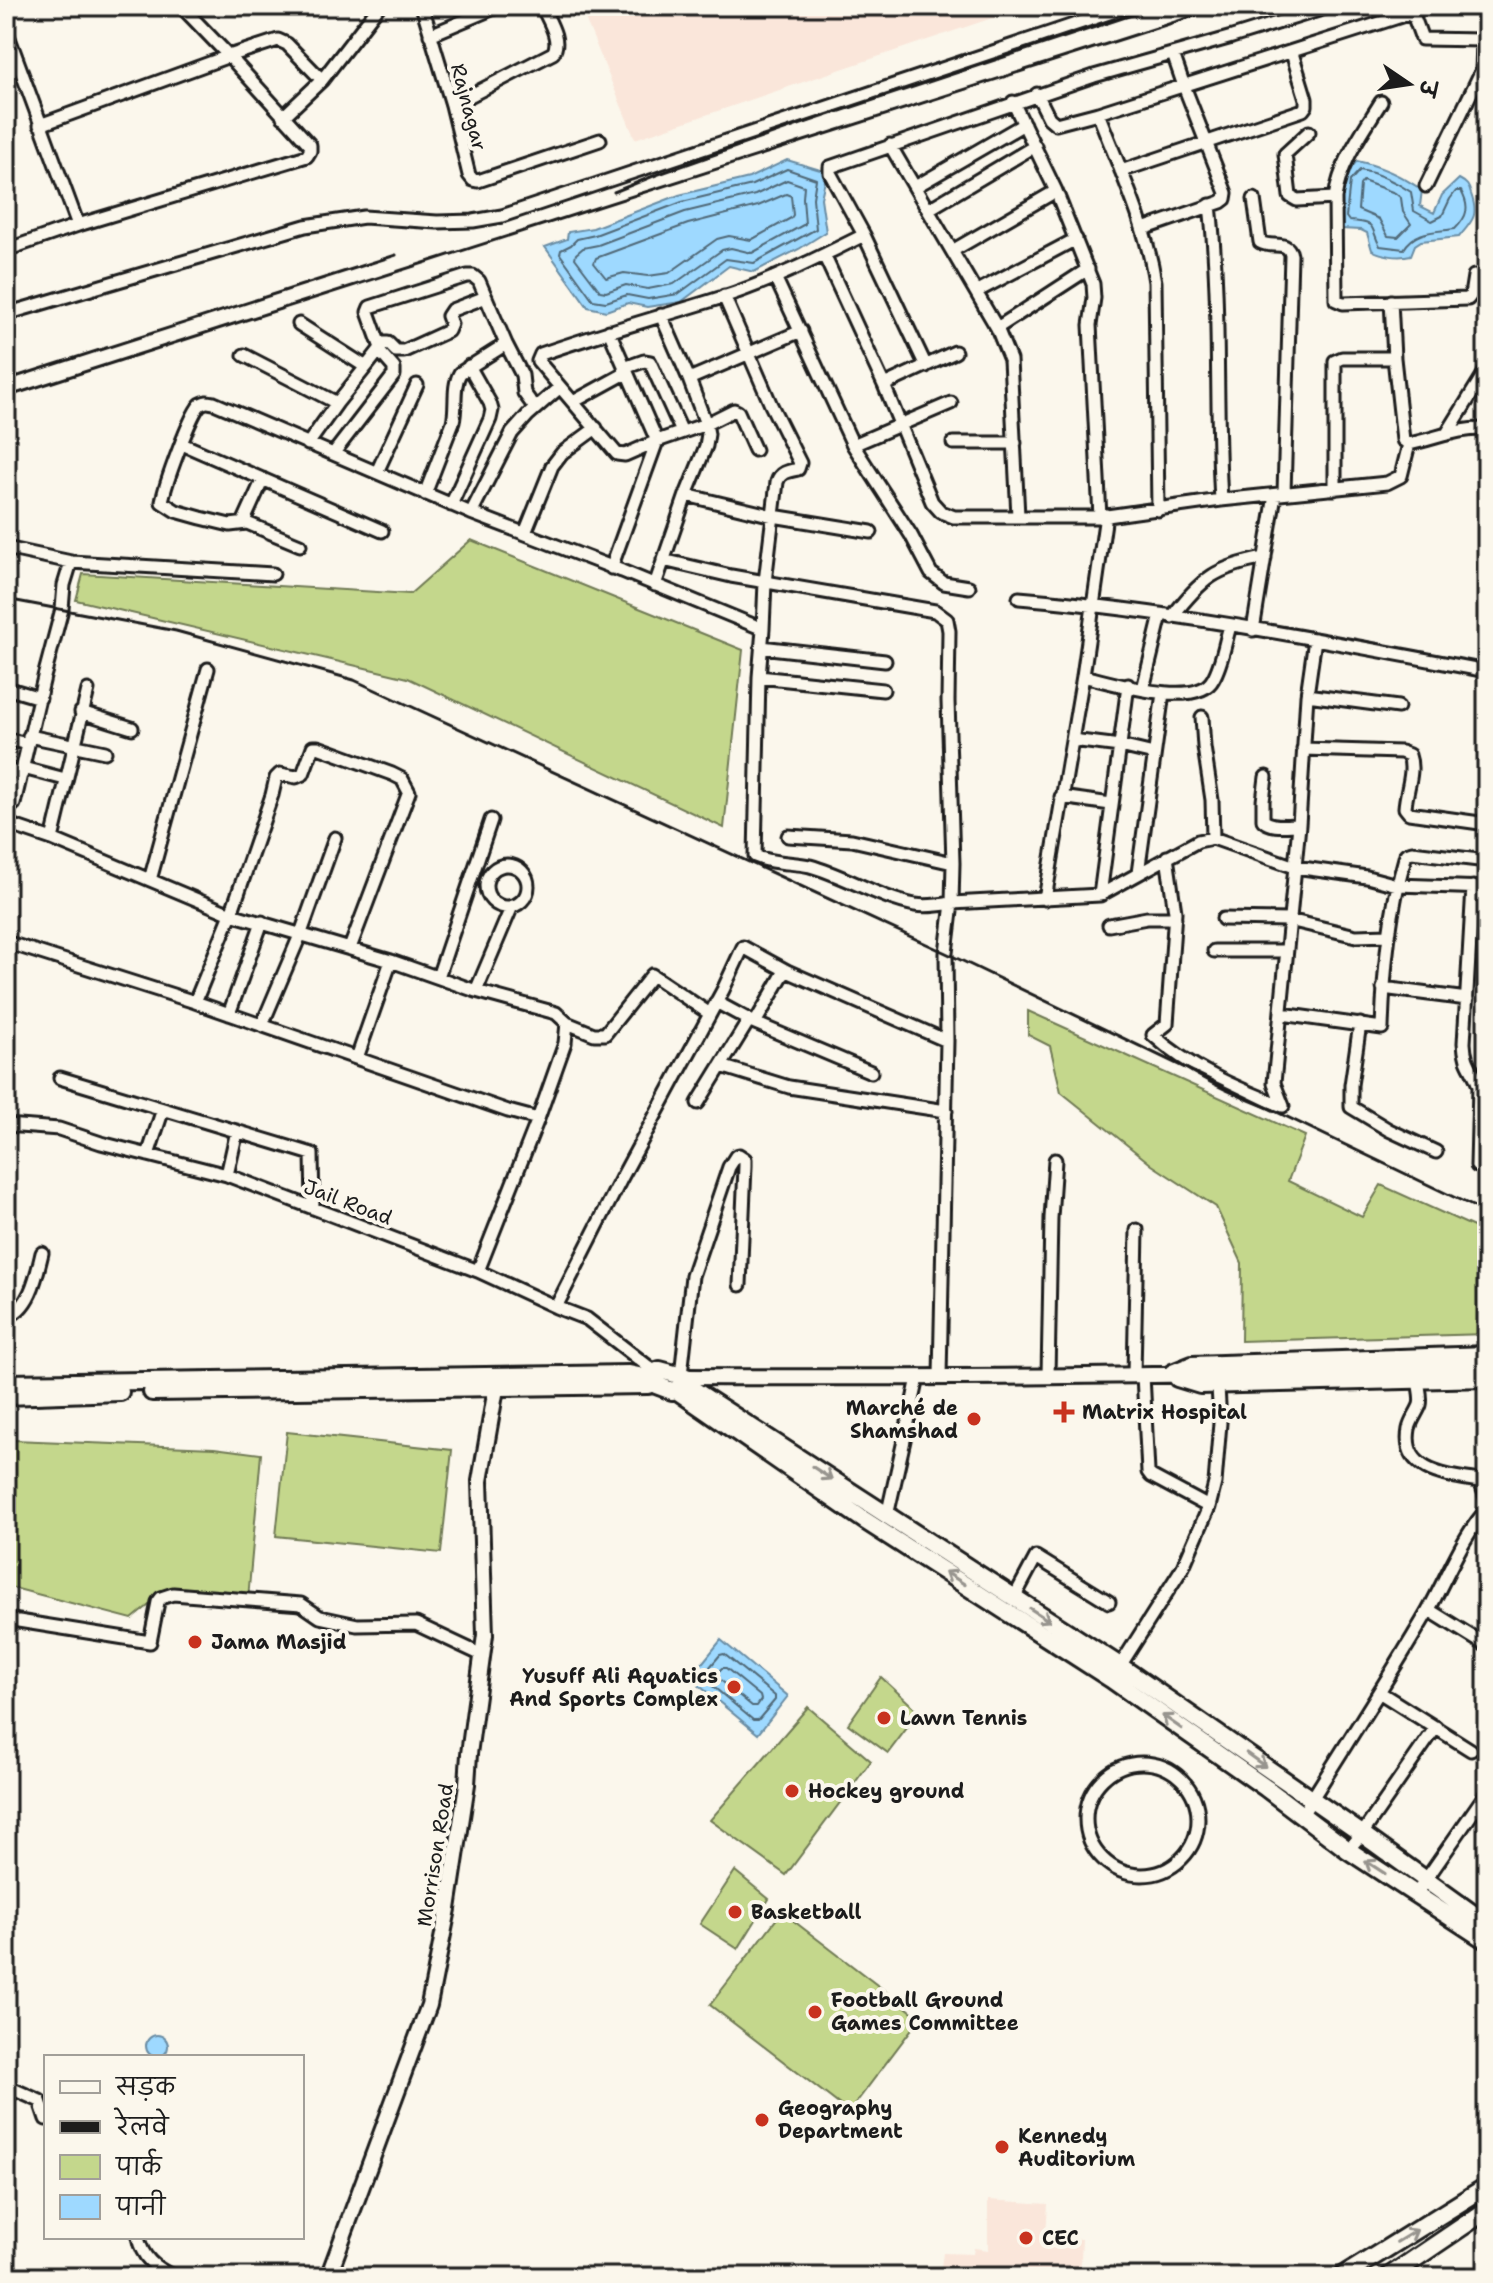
<svg xmlns="http://www.w3.org/2000/svg" width="1493" height="2283" font-family="'Shantell Sans','Playpen Sans Deva',sans-serif">
<style>
.built{fill:#fae6da}
.green{fill:#c4d78c;stroke:#707a54;stroke-width:2}
.water{fill:#9ed9ff;stroke:#6a8da4;stroke-width:2}
.lines{fill:none;stroke-linecap:round;stroke-linejoin:round}
.shore{stroke:#506877;stroke-width:2}
.minor-casing{stroke:#1c1c1c;stroke-width:17}
.tertiary-casing{stroke:#1c1c1c;stroke-width:20}
.secondary-casing{stroke:#1c1c1c;stroke-width:22}
.minor{stroke:#fbf7ec;stroke-width:11}
.tertiary{stroke:#fbf7ec;stroke-width:14}
.secondary{stroke:#fbf7ec;stroke-width:16}
.rail{stroke:#1c1c1c;stroke-width:3}
.oneway{stroke:#97948e}
.poi-dot{fill:#c8321e;stroke:#fbf7ec;stroke-width:3}
.labels{text-anchor:middle;dominant-baseline:central;stroke-width:8;stroke-linejoin:round;paint-order:stroke}
.street-label{font-size:20px;fill:#1c1c1c;stroke:#fbf7ec}
.poi-label{font-size:20px;font-weight:bold;fill:#1c1c1c;stroke:#fbf7ec;text-anchor:start}
</style>
<rect width="100%" height="100%" fill="#fbf7ec"/>
<filter id="ink" filterUnits="userSpaceOnUse"><feTurbulence type="fractalNoise" baseFrequency=".0125" numOctaves="2"/><feDisplacementMap in="SourceGraphic" scale="16" xChannelSelector="R" yChannelSelector="G"/><feConvolveMatrix kernelMatrix="1 2 1 2 8 2 1 2 1" color-interpolation-filters="sRGB"/></filter>
<g filter="url(#ink)">
<path class="built" d="M580,6H1028L635,139Z
M988,2200L1048,2204L1046,2236L1082,2239L1080,2277H972L971,2268L941,2267L943,2253L973,2254L974,2248L988,2250Z"/>
<path class="green" d="M471,540L743,650L724,828L408,678L76,600L83,574L410,594Z
M1028,1011L1305,1136L1288,1181L1362,1217L1381,1185L1487,1233V1334L1241,1341L1242,1263L1216,1207L1152,1165L1061,1092L1050,1046L1028,1035Z
M287,1432L452,1450L441,1553L276,1536Z
M13,1440L214,1448L261,1454L248,1599L165,1592L132,1619L6,1586V1482Z
M881,1677L919,1712L888,1753L848,1724Z
M808,1707L871,1761L786,1875L710,1820Z
M735,1871L769,1899L738,1949L700,1924Z
M782,1912L920,2018L849,2112L710,2005Z"/>
<path class="water" d="M787,160L827,172L821,198L826,232L799,249L754,272L729,266L681,302L647,307L628,303L606,311L588,307L545,247L567,239L568,232L593,228L679,195L749,178Z
M1357,161C1381,166 1402,176 1422,190L1420,206L1434,213L1442,195L1459,179C1467,183 1469,186 1471,194C1479,216 1473,220 1459,237L1421,241L1415,245L1411,255C1399,258 1382,256 1372,250L1367,233L1361,230L1341,229L1338,217L1343,177Z
M721,1640L788,1696L758,1734L690,1678Z
M146 2046a11 11 0 1 1 22 0a11 11 0 1 1-22 0Z"/>
<g class="lines">
<path class="shore" d="M787,169L816,179L813,198L816,229L754,263L726,259L678,294L648,299L627,295L606,302L593,300L560,254L561,250L571,245L577,239L595,235L682,202L752,185Z
M1360,170C1378,173 1396,182 1411,192L1414,211L1432,221L1442,216L1450,199L1456,191H1461C1470,207 1468,216 1455,229C1435,232 1415,230 1404,249L1380,246C1369,226 1379,223 1349,221L1346,217L1350,181Z
M787,180L804,186L803,198L805,224L752,253L731,248L722,250L674,284L648,289L626,285L606,292L600,291L575,258L576,254L583,248L598,245L685,212L755,195Z
M1363,181L1395,193L1401,198L1403,212L1411,224L1398,237L1388,236L1379,219L1358,210L1360,185Z
M786,194L791,196L793,215L791,218L751,240L729,236L717,239L669,273L648,276L624,273L606,278L594,263L596,258L688,224L758,206Z
M724,1654L775,1696V1700L758,1720H753L703,1678L704,1674L720,1655Z
M722,1668H726L760,1696L761,1700L757,1706H752L718,1678L717,1673Z"/>
<defs>
<path id="minor" d="M422,6L452,105L469,175L473,180L478,181L600,140
M6,30L78,225
M430,35L499,6
M1037,94L1049,118L1056,124L1098,113
M1013,102L1056,191L1093,284L1094,298L1090,325L1100,517
M1381,102C1362,133 1340,162 1335,198L1336,300L1343,303L1468,299L1471,295L1474,276L1487,275
M452,105L553,53C562,40 548,20 542,6
M283,117L322,80L379,6
M40,125L229,56L278,40L287,44L322,80
M1309,132L1285,154L1290,196L1297,200L1335,198
M890,145L997,328L1010,360L1018,516
M1121,171L1303,110L1306,106V99L1292,53
M1426,186L1482,70L1483,40H1487
M915,187L1024,124
M1254,199L1260,242C1271,249 1288,239 1291,255L1284,493
M1210,205C1221,303 1215,402 1221,500
M929,209L1035,146
M1143,229L1221,202L1225,199L1226,193L1184,86L1173,54
M6,250L78,225L307,156L310,151V145L229,56L181,6
M952,251L1056,191
M824,255L884,385L932,502L941,512L954,517H1100L1221,500L1387,483L1401,476L1409,444
M775,277L853,445L911,535L931,573L944,583L969,587
M976,292L1076,239
M724,296L771,405L800,463L798,469C788,471 780,472 777,482L765,582L763,629
M1391,301L1394,358L1403,440L1409,444C1439,438 1455,428 1487,429
M6,314L305,226L364,217L437,222L473,221L502,216L1130,6
M299,324L366,367L337,403L308,444
M997,328L1088,269
M609,331L657,441L611,568
M381,343H388L396,351H404L448,331L451,324L448,316L452,310L486,297
M506,344L522,375L524,393L535,408
M244,355L337,403
M926,366L864,235L830,173V167L1094,76L1232,37L1332,6
M366,367L381,348L368,312L370,307L467,276H473L479,281L506,344L460,373C452,387 457,406 453,422L425,494
M624,368L644,361L650,362L682,432
M689,379L801,331
M884,385L955,352
M573,402L626,373
M1448,432L1487,369
M953,443H1015
M182,444L382,531
M853,445L951,403
M755,450L738,412L734,410L706,424L657,441L625,455L617,454L538,361L541,354C601,333 663,316 723,297C772,281 818,258 864,235
M333,454L394,375V368L380,352
M377,472L417,385
M1335,489V361L1342,358H1394
M686,495L773,516L871,532
M451,505L490,419L492,410L490,403L469,366
M1158,510L1155,282C1146,223 1119,168 1098,113L1408,14L1414,17L1422,39L1483,40
M471,513L512,433L528,415L560,387
M243,523L263,479
M525,533L552,466L562,453L596,428
M300,545L247,523L230,525L201,518L176,511L162,502C164,488 191,411 201,404C207,401 208,402 214,403L471,513L622,571L763,629L759,677L755,856C772,864 793,862 810,866C846,876 879,898 915,905C927,907 940,905 952,903L1100,895L1198,841L1213,838L1295,867L1367,877L1397,885L1487,888
M6,548L71,562L273,574
M663,560L731,576L935,611L947,620L949,631L948,701L953,863L952,903L946,953L947,1041L940,1376
M655,585L686,495L706,446L708,434L706,424L689,379L661,315
M1019,598C1176,611 1332,642 1487,671
M1172,617C1202,578 1216,567 1265,558
M1253,630L1275,495
M761,647L885,661
M208,669L150,880L231,914L391,961L476,991L556,1013L567,1023L565,1043L538,1119L478,1271
M1083,676C1111,682 1197,710 1213,679C1222,664 1225,642 1230,626
M759,677L883,690
M6,688L40,698
M1143,689L1161,615
M1307,695L1398,707
M81,712L132,728
M1202,717L1204,747L1212,800L1213,838
M29,736L105,752
M6,739L28,744
M1072,740L1120,746L1154,754
M1303,749L1401,752L1409,755C1415,772 1406,790 1405,808L1409,813L1487,824
M23,768L65,779
M6,770L22,774
M1266,777L1263,801V820C1271,828 1287,825 1299,825
M1061,797L1111,804
M6,802L14,804L44,677L62,609L64,585L71,562
M8,824L52,839L150,880
M788,836L852,840L953,863
M52,839L88,690
M1167,857L1175,912L1167,1024L1153,1035C1189,1068 1238,1089 1283,1106L1274,1083L1299,825L1307,695L1315,639
M486 886a21 21 0 1 1 42 0a21 21 0 1 1-42 0Z
M1138,873L1163,693
M1473,887L1464,1043C1465,1065 1473,1067 1479,1086L1477,1166
M1100,895L1128,685
M1045,899L1083,676L1106,515
M1223,919L1289,920L1356,936L1389,935
M1109,925L1147,918H1175
M6,942L195,1002L508,1111L538,1119
M1214,951H1285
M438,977L491,820
M1383,988L1467,999
M476,991L512,906
M195,1002L231,914L272,795L276,778L280,774L296,777L303,774L313,747H318L392,774L402,779L409,792L350,948
M716,1002L755,1023L871,1072
M229,1014L262,922
M1282,1014L1382,1028C1384,967 1389,913 1406,854L1412,852L1487,861
M567,1023L594,1034H605L652,975L710,1014
M755,1023L782,976L787,971L947,1041
M1360,1024L1351,1085V1107L1389,1130L1436,1152
M262,1025L301,933L335,838
M357,1058L391,961
M721,1066L789,1087L946,1111
M60,1078L312,1154L313,1208
M698,1103L749,1020
M6,1125L59,1129L101,1143L227,1175L478,1271L556,1307L587,1319L654,1371
M148,1155L163,1109
M227,1175L237,1131
M556,1307L621,1179L723,990L743,947L787,971
M6,1316C30,1311 37,1274 42,1253
M681,1375L692,1276L729,1167L736,1156L739,1155L745,1159V1166L740,1285
M1134,1375L1137,1230
M1143,1375L1148,1472L1151,1476L1209,1507
M1048,1376L1051,1218L1055,1160
M1418,1380C1419,1388 1422,1398 1420,1405C1417,1413 1411,1420 1409,1429C1401,1473 1449,1476 1480,1481L1487,1500
M887,1516L918,1378
M1014,1598L1036,1557L1109,1602
M1429,1610L1487,1646
M6,1619L150,1642L158,1602L161,1598L173,1594L301,1604L320,1617L357,1625L416,1624L482,1655
M1120,1666L1183,1567L1209,1507L1215,1483L1220,1423L1218,1386
M1379,1692L1471,1750
M1086 1819a56 56 0 1 1 112 0a56 56 0 1 1-112 0Z
M1302,1815C1344,1747 1388,1680 1428,1611C1443,1585 1466,1529 1487,1510
M1348,1850L1362,1834L1436,1727
M1416,1894L1487,1792
M6,2086L40,2101L46,2119
M138,2237C142,2258 155,2268 174,2277"/>
<path id="tertiary" d="M1172,1372L1192,1364L1487,1354
M686,1377C953,1378 1220,1377 1487,1365
M1177,1379L1200,1386L1487,1379
M328,2277L429,2005L448,1909L467,1784L469,1754L485,1635L480,1481L498,1377"/>
<path id="secondary" d="M648,1378L650,1374L660,1370L686,1377V1385L1120,1666L1362,1834L1487,1924
M6,1383L629,1374L648,1378L656,1385L672,1391L685,1386
M676,1390L864,1520L1111,1679L1266,1788L1348,1850L1487,1941
M152,1392L648,1385
M6,1396L120,1392
M1341,2277L1487,2186
M1388,2277L1487,2210"/>
</defs>
<use href="#minor" class="minor-casing"/>
<use href="#tertiary" class="tertiary-casing"/>
<use href="#secondary" class="secondary-casing"/>
<use href="#minor" class="minor"/>
<use href="#tertiary" class="tertiary"/>
<use href="#secondary" class="secondary"/>
<path class="rail" d="M614,192L656,175L810,121L1159,6
M6,380L396,255
M6,397L1225,6
M6,599L176,631L354,680L946,953L1487,1213"/>
</g>
<defs><path id="oneway-shaft" d="M-6 0H5M1.5-3L5.5 0L1.5 3" fill="none" stroke-width="1.6" stroke-linecap="round" stroke-linejoin="round" transform="scale(2)"/></defs>
<g class="oneway">
<use href="#oneway-shaft" transform="translate(822 1473) rotate(33)"/>
<use href="#oneway-shaft" transform="translate(955 1578) rotate(-147)"/>
<use href="#oneway-shaft" transform="translate(1040 1615) rotate(33)"/>
<use href="#oneway-shaft" transform="translate(1172 1722) rotate(-145)"/>
<use href="#oneway-shaft" transform="translate(1256 1760) rotate(36)"/>
<use href="#oneway-shaft" transform="translate(1375 1867) rotate(-147)"/>
<use href="#oneway-shaft" transform="translate(1407 2236) rotate(-31)"/>
</g>
</g>
<g class="poi-dot">
<path d="M1060 1400h8v8h8v8h-8v8h-8v-8h-8v-8h8z"/>
<circle cx="974" cy="1419" r="8"/>
<circle cx="195" cy="1642" r="8"/>
<circle cx="734" cy="1687" r="8"/>
<circle cx="884" cy="1718" r="8"/>
<circle cx="792" cy="1791" r="8"/>
<circle cx="735" cy="1912" r="8"/>
<circle cx="815" cy="2012" r="8"/>
<circle cx="762" cy="2120" r="8"/>
<circle cx="1002" cy="2147" r="8"/>
<circle cx="1026" cy="2238" r="8"/>
</g>
<g class="labels">
<g class="street-label">
<text transform="translate(469 107) rotate(75)">Rajnagar</text>
<text transform="translate(348 1202) rotate(21)">Jail Road</text>
<text transform="translate(435 1855) rotate(-81)">Morrison Road</text>
</g>
<g class="poi-label">
<text x="958" y="1408" text-anchor="end">Marché de<tspan x="958" dy="23">Shamshad</tspan></text>
<text x="1082" y="1412">Matrix Hospital</text>
<text x="211" y="1642">Jama Masjid</text>
<text x="718" y="1676" text-anchor="end">Yusuff Ali Aquatics<tspan x="718" dy="23">And Sports Complex</tspan></text>
<text x="900" y="1718">Lawn Tennis</text>
<text x="808" y="1791">Hockey ground</text>
<text x="751" y="1912">Basketball</text>
<text x="831" y="2000">Football Ground<tspan x="831" dy="23">Games Committee</tspan></text>
<text x="778" y="2108">Geography<tspan x="778" dy="23">Department</tspan></text>
<text x="1018" y="2136">Kennedy<tspan x="1018" dy="23">Auditorium</tspan></text>
<text x="1042" y="2238">CEC</text>
</g>
</g>
<rect width="1493" height="2283" fill="none" stroke="#fbf7ec" stroke-width="32"/>
<rect x="16" y="16" width="1461" height="2251" fill="none" stroke="#1c1c1c" stroke-width="3" filter="url(#ink)"/>
<rect x="44" y="2055" width="260" height="184" fill="#fbf7ec" stroke="#a29f99" stroke-width="2"/>
<rect x="60" y="2081" width="40" height="12" fill="#fbf7ec" stroke="#a29f99" stroke-width="2"/>
<text x="116" y="2095" font-size="24" fill="#1c1c1c">सड़क</text>
<rect x="60" y="2121" width="40" height="12" fill="#1c1c1c" stroke="#a29f99" stroke-width="2"/>
<text x="116" y="2135" font-size="24" fill="#1c1c1c">रेलवे</text>
<rect x="60" y="2155" width="40" height="24" fill="#c4d78c" stroke="#a29f99" stroke-width="2"/>
<text x="116" y="2175" font-size="24" fill="#1c1c1c">पार्क</text>
<rect x="60" y="2195" width="40" height="24" fill="#9ed9ff" stroke="#a29f99" stroke-width="2"/>
<text x="116" y="2215" font-size="24" fill="#1c1c1c">पानी</text>
<g transform="translate(1409 84) rotate(103)" stroke="#fbf7ec" stroke-width="6" paint-order="stroke">
<path d="M0-6L14 30L0 20L-14 30Z" fill="#1c1c1c"/>
<text y="-12" font-size="22" font-weight="bold" text-anchor="middle" fill="#1c1c1c">उ</text>
</g>
</svg>
